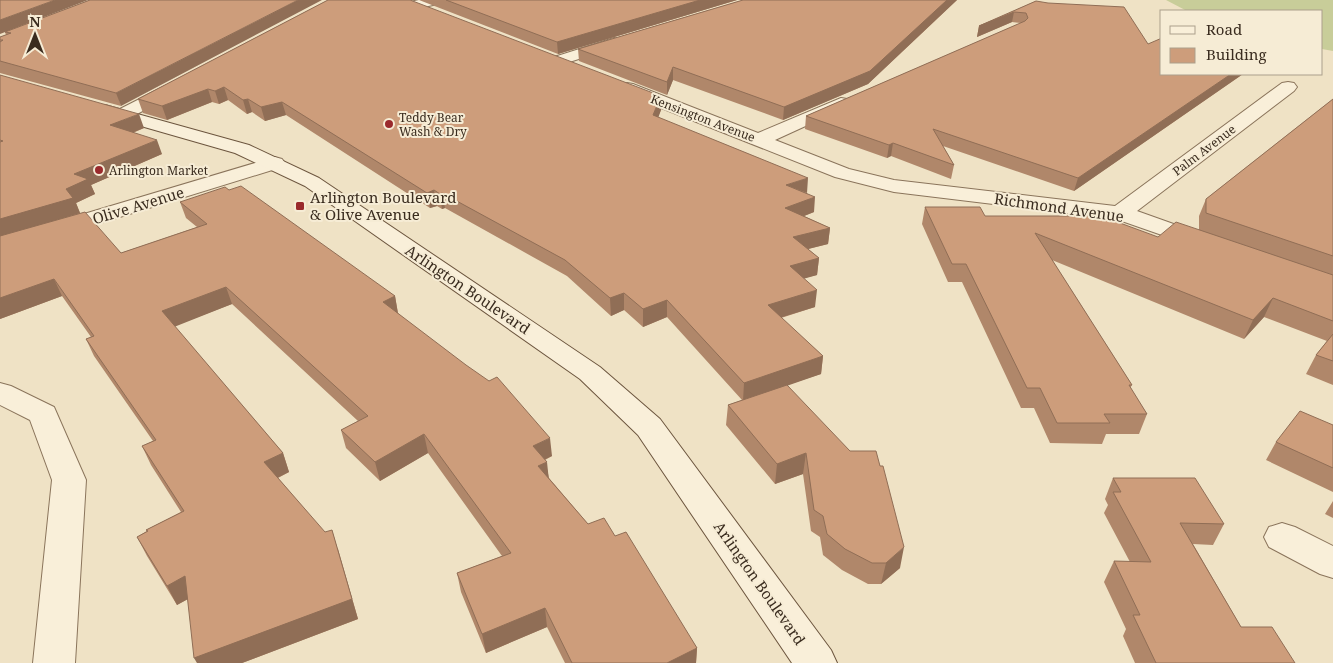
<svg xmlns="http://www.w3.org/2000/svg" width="1333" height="663" font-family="'Noto Serif',serif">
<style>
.green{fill:#c8cd99}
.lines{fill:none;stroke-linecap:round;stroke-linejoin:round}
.street-casing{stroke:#8a745b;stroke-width:2}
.secondary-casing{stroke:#6c553e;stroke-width:2}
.street{fill:#f9efd9;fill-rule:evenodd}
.secondary{fill:#f9efd9;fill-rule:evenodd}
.wall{fill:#b0876a}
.shaded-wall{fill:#906e56}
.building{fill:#cd9d7b;stroke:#906e56}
.poi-dot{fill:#9a2a2c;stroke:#f6ecd5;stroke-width:2}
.labels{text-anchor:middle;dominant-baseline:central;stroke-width:4;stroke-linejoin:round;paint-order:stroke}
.far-poi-label{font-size:12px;fill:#3a2c1f;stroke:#f6ecd5;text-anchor:start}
.far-street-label{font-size:12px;fill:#3a2c1f;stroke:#f6ecd5}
.poi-label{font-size:15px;fill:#3a2c1f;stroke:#f6ecd5;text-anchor:start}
.street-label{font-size:15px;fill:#3a2c1f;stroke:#f6ecd5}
</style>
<rect width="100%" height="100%" fill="#efe2c5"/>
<path class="green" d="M1166,0H1333V51L1322,49V11H1187Z"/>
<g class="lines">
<defs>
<path id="street" d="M419,0H444L442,3L415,9L408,5L410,2Z
M614,38L619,40L622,43L619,46L557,66L551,64L549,61L551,58Z
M173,82L179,83L182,87L179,91L128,119L122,121L116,119L113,115L116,111Z
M1288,82L1294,83L1297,87L1294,91L1137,211L1210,237L1214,242L1210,247L1202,249L1116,219L894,192L835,177L621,92L618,88L621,84L627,83L633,84L758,133L841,98L847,99L850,103L847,107L775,140L849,169L894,180L1115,206L1282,83Z
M275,157L282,159L285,163L282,167L0,254V239Z
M0,383L11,386L54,407L86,480L75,663H33L52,480L30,420L0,405Z
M1282,523L1295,527L1333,546V578L1320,574L1269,547L1264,537L1269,527Z"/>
<path id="secondary" d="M105,105L249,145L319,178L600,367L660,419L831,650L837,663H792L638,435L580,379L305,186L235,153L99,114L96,110L99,106Z"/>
</defs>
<use href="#street" class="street-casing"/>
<use href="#secondary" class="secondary-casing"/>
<use href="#street" class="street"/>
<use href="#secondary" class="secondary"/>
</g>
<path class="wall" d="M90,0L121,106L0,73V37L6,35L5,32Z
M328,0L661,96V110L658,117L807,193L814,212L804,216L830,228L828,244L808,249L819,258L817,275L804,278L815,307L781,318L823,356L821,374L787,385L900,568L881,584H868L842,570L823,555L820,537L811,531L803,474L775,484L726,425L728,405L742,400L667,317L643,327L624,310L611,316L567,276L445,208L442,209L437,206L430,208L286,115L265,121L252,112L247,114L228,100L219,104L212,102L167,120L143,113L138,99Z
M419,0H737L558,54Z
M743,0H957L868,84L783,120L673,80L667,95L579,61L578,49Z
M1036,1L1162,74H1243L1074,191L943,146L954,165L951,179L891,156L887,158L805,129L806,116L1021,23L1012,22L977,37L979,26Z
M0,75L144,128L133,133L162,154L91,185L95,194L76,203L80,213L121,253L197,227L186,218L180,202L229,190L395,296L398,313L552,456L545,460L549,478L588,524L615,536L697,648L696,663H565L547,627L486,653L461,592L457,573L502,556L428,453L380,481L346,448L341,430L358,421L232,304L174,326L283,453L289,472L278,478L338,549L358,619L242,663H197L188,599L177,605L147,556L137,537L147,531L146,530L181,512L151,465L142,446L153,441L94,356L86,339L91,337L62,296L0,319Z
M1333,99V385L1306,374L1316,355L1327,341L1264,317L1244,339L1052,260L1132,385L1130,388L1147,414L1139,434H1106L1102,444L1050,443L1034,408H1021L962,282H948L922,224L925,207L985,216L1158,237L1199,230V216L1206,199Z
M1333,425V492L1266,460L1276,442Z
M1113,478L1224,524L1213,545L1193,544L1241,627L1295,663H1135L1123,636L1126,629L1104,582L1114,561L1130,562L1104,513L1108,505L1105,499Z
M1333,501V518L1325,514Z"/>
<path class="shaded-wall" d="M55,0H88L0,34V20Z
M298,0H322L121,106L116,93Z
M700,0H737L558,54L557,42Z
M947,0H957L868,84L783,120L784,107Z
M1014,12L1012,22L977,37L979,26Z
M673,67V80L667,95V82Z
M1231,74H1243L1074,191L1078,178Z
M224,87L228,100L219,104L215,91Z
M208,89L212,102L167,120L162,106Z
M661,96V110L654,129L653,115Z
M248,99L252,112L247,114L243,100Z
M282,102L286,115L265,121L261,107Z
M139,114L144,128L116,139L110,125Z
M157,140L162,154L91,185L95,194L76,203L80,213L0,237V219L66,189L74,174Z
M893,143L891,156L887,158L889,145Z
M808,178L807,193L786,185Z
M434,190L437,206L430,208L427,193Z
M442,193L445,208L442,209L440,194Z
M815,197L814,212L784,224L785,208Z
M830,228L828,244L792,253L793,237Z
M819,258L817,275L789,283L790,266Z
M54,279L62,296L0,319V298Z
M226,287L232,304L169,329L162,311Z
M817,290L815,307L766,322L768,305Z
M624,293V310L611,316L610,298Z
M395,296L398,314L383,302Z
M1273,298L1264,317L1244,339L1253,320Z
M667,300V317L643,327V309Z
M823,356L821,374L743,401L744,383Z
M424,434L428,453L380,481L375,462Z
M550,438L552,456L535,464L533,446Z
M283,453L289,472L271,481L264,462Z
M806,453L803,474L775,484L777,464Z
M547,462L549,481L538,466Z
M332,530L358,619L242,663H197L194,658Z
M904,547L900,568L881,584L886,563Z
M185,576L195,595L177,605L167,586Z
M545,608L547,627L486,653L482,634Z
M697,648L696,663H667Z"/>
<path class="building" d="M0,0H55L0,20Z
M90,0H298L116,93L0,61V42L3,40H0V37L11,33L5,32Z
M328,0H410L661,96L653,115L808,178L786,185L815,197L785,208L830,228L793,237L819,258L790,266L817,290L768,305L823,356L744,383L667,300L643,309L624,293L610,298L565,260L442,193L440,194L434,190L427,193L282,102L261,107L248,99L243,100L224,87L215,91L208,89L162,106L138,99Z
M446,0H700L557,42Z
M743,0H947L870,71L784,107L673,67L667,82L578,49Z
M1036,1L1048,3L1124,7L1148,44L1162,38V74H1231L1078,178L933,129L954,165L893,143L889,145L806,116L1025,21L1028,18L1026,13L1014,12L979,26Z
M0,75L139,114L110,125L157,140L74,174L88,179L66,189L73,198L0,219V142L3,141L0,140Z
M1333,99V256L1206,213V199Z
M241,186L395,296L383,302L466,365L489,381L497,377L550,438L533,446L547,462L538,466L588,524L604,518L615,536L626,532L697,648L667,663H572L545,608L482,634L457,573L511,553L424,434L375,462L341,430L368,416L226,287L162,311L283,453L264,462L325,532L332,530L352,599L194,658L185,576L167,586L137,537L148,531L146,530L184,511L142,446L156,440L86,339L94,336L54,279L0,298V236L85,212L121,253L207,224L180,202L225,187L229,190Z
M925,207H980L985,216H1101L1158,237L1176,222L1333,275V321L1273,298L1253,320L1035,233L1132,385H1129L1147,414H1104L1110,423H1057L1040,388H1027L966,264H952Z
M1333,334V361L1316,355Z
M787,385L850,451H876L880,466H883L904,547L886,563H872L845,549L827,534L823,516L814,510L806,453L777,464L728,405Z
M1300,411L1333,425V468L1276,442Z
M1113,478H1195L1224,524L1180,523L1241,627H1272L1295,663H1156L1133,615H1140L1114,561L1151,562L1113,492H1121Z"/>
<g class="poi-dot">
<circle cx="389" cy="124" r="5"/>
<circle cx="99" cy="170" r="5"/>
<rect x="295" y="201" width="10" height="10" rx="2.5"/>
</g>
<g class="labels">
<g class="far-poi-label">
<text x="399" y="117">Teddy Bear<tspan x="399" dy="14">Wash &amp; Dry</tspan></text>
<text x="109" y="170">Arlington Market</text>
</g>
<g class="far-street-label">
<text transform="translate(703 118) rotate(21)">Kensington Avenue</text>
<text transform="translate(1204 150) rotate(-37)">Palm Avenue</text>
</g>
<g class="poi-label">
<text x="310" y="197">Arlington Boulevard<tspan x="310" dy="17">&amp; Olive Avenue</tspan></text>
</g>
<g class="street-label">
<text transform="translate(138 205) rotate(-17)">Olive Avenue</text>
<text transform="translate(1059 207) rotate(8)">Richmond Avenue</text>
<text transform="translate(468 289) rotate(34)">Arlington Boulevard</text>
<text transform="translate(760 583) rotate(55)">Arlington Boulevard</text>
</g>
</g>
<rect x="1160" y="10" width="162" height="65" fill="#f6ecd5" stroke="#ab9f8c"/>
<rect x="1170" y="26" width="25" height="8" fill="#f9efd9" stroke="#ab9f8c"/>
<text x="1206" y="35" font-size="15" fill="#3a2c1f">Road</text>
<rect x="1170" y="48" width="25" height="15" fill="#cd9d7b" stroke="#ab9f8c"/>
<text x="1206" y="60" font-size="15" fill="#3a2c1f">Building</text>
<g transform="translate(35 35)" stroke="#f6ecd5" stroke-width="4" paint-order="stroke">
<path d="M0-4L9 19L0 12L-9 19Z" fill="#3a2c1f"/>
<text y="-8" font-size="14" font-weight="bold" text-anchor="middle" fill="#3a2c1f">N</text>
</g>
</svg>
